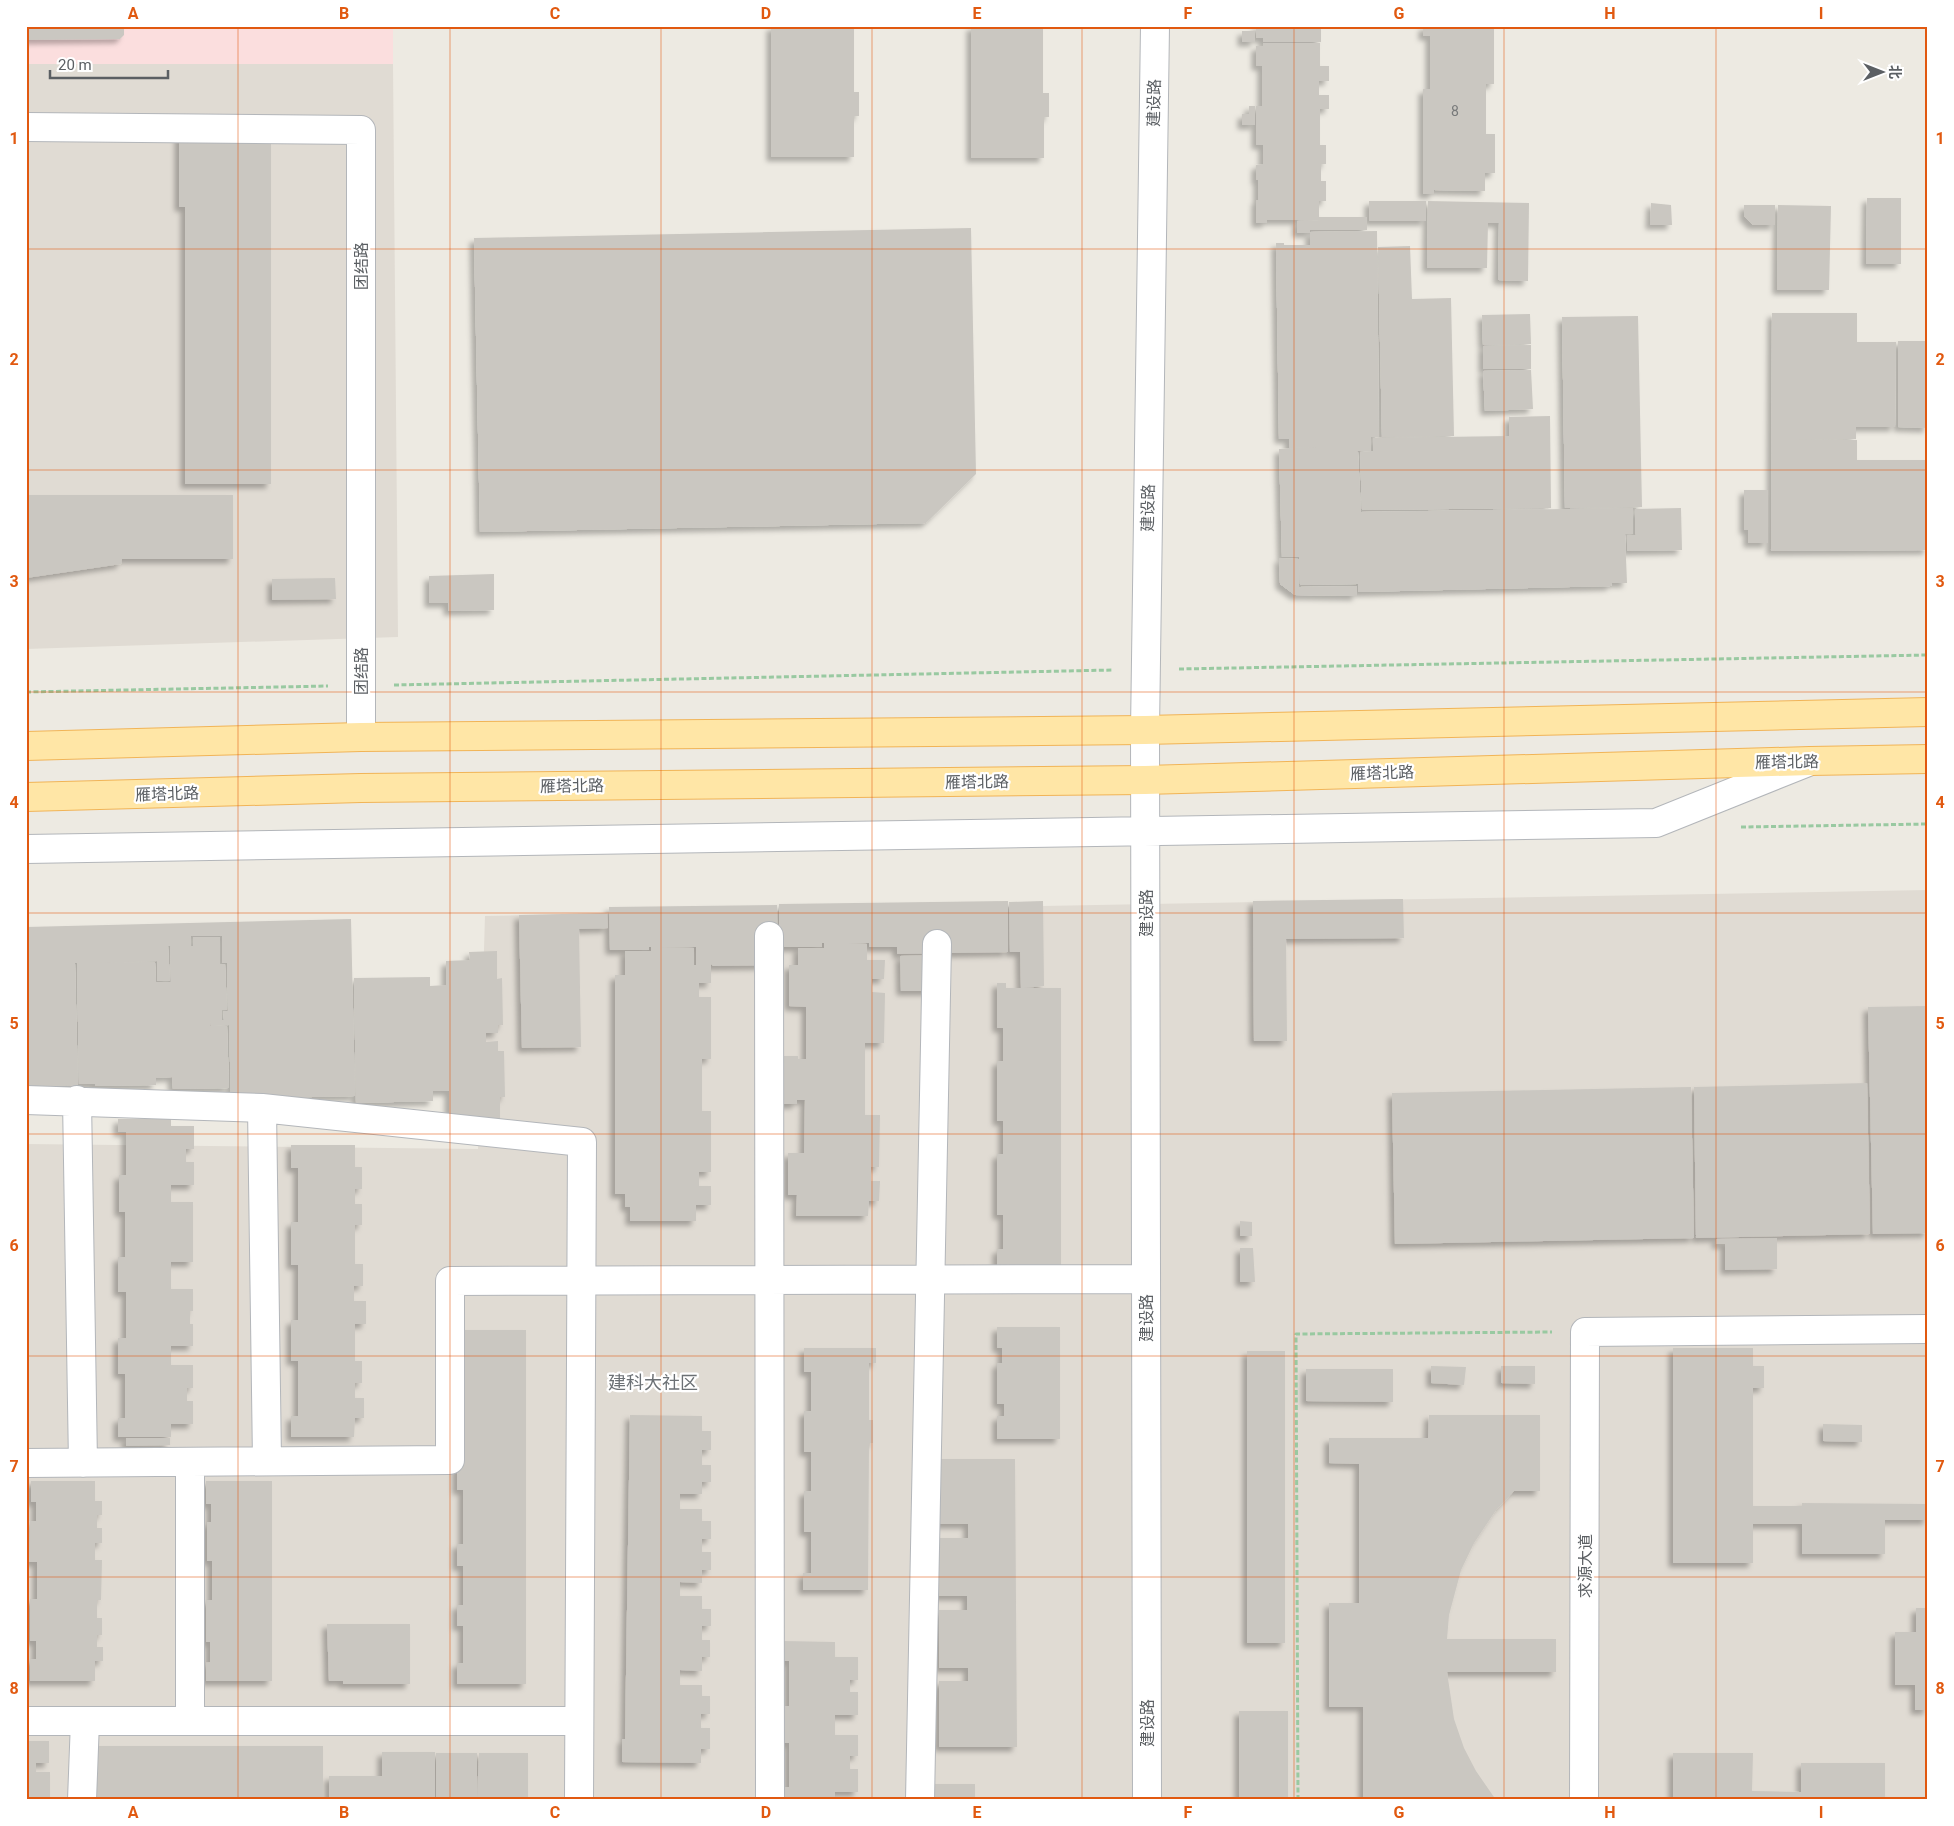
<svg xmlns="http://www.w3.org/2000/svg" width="1954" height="1826" font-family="Roboto,'Noto Sans SC',sans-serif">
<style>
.education{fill:#e0dbd3}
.medical{fill:#fbdede}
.building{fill:#cac7c1;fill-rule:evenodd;filter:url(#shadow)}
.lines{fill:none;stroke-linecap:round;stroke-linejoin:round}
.minor-casing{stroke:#b3b6ba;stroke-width:30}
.major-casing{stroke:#f1b457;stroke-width:30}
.path{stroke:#99c9a1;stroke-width:3;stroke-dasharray:5 2.5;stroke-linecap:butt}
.minor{stroke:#fff;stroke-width:28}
.major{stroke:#ffe6a6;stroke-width:28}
.grid{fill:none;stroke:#e15910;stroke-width:1;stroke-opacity:0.55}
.labels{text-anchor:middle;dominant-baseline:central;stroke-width:4.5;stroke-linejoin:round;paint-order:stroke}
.number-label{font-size:14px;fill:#77797a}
.street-label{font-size:16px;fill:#5b5f63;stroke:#fff}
.neighbourhood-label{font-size:18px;fill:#6c7175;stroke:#fff}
.neatline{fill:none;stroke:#e15910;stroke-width:2}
.grid-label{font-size:16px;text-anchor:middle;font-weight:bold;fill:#e15910}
</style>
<defs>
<filter id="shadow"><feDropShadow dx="-4.5" dy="4.5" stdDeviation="2.5" flood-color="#0004"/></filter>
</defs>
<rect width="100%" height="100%" fill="#edeae2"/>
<path class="education" d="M26,64H393L398,637L26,649Z
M1928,890V1800H26V1144L478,1149L485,916Z"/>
<path class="medical" d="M26,26H393V64H26Z"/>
<path class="building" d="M26,26H124V35L120,39L26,40Z
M771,26H854V92H859V116H854V157H771Z
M971,26H1043V93H1049V117H1044V158H971Z
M1256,26H1321V42H1263V38H1256Z
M1423,26H1494V84H1486V134H1495V173H1485V191L1434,190V194H1423V89H1430V36H1423Z
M1242,31H1255V42H1242Z
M1263,43H1320V66H1329V81H1319V95H1329V109H1320V145H1326V164H1321V181H1326V201H1319V217H1367V230H1310V233H1297V221L1320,220H1267V223H1256V200H1258V180H1256V165L1263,164V145H1256V106H1262V66H1256V46H1263Z
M1249,106H1255V125H1242V114H1249Z
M179,134H271V484H185V207H179Z
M1867,198H1901V264H1866Z
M1369,201H1426V221H1369Z
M1428,201L1529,203L1528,281L1498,280L1499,223H1488L1487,268H1427Z
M1651,203L1671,205L1672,225H1650Z
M1744,205H1775V225H1753L1744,216Z
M1778,205L1831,206L1829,290H1777Z
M971,228L976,474L926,523L480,532L474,238Z
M1377,231L1379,437H1371V451H1354L1358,452L1361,512L1633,508V534H1625L1627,583H1612L1611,586L1358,592V584L1300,585L1299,557H1282L1279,449L1317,447L1289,448V439H1279L1276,243H1284V245H1310V232Z
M1410,246L1412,299L1451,298L1454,436L1382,437L1378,247Z
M1772,313H1857V342H1896L1895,427H1856V439L1799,440H1857V460H1928V550L1771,551Z
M1530,314L1531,344L1483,345L1482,315Z
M1638,316L1642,507L1565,508L1562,317Z
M1898,341H1928V428L1898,427Z
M1531,345V369H1483V346Z
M1531,370L1533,409L1485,411L1483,371Z
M1550,416L1551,508L1362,510L1360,452L1373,451V438L1509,436V417Z
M1744,490H1768V543H1748V530H1744Z
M26,495H233V559H122L121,564L26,578Z
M1681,508L1682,550L1627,551V535H1638L1635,534V509Z
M1279,558L1299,559V587L1357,586V596L1295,595L1280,584Z
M494,574V610L448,611V603H429V576Z
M335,578L336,599L272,600V579Z
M1403,899L1404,938L1286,939L1287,1041H1254L1253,901Z
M1008,901V952L897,954V947H869V943H849L867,944V960H885L884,979H872V992L885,993L884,1043H865V1115H880L879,1167H871V1181H880L879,1201H869L868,1216H796L797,1195H788V1153H804L805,1100H797V1104H779V1056H798V1059H806V1007L789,1006V965H798V948H824V943H822V947H779V904Z
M1043,901L1044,986L1024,988H1061V1271L997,1273V1249H1003V1215H997V1154H1003V1121H997V1061H1003V1028H997V983H1006V988H1021L1020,952H1010L1009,902Z
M777,905L778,965L713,966L711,964V983H699V997H711V1059H702V1111H711V1172H699V1186H711V1205H696V1221H630V1207H625V1194H615V975H625V951H651V947H649V950H610L609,907ZM662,947H696V965H694V948Z
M607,913L608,928L579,929L581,1047L522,1048L519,915Z
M351,919L355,1096L231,1099L229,1025L211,1026V1019L210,1026H227L229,1088L173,1089L172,1077L156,1078V1085L95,1086V1084H79L77,963H75L78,1085L26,1086V927ZM191,936H222V963H227L228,1011H223L224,1020H222V1010H227L225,964H220V937H193V946H191ZM168,946H170L171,982H156L155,962L98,963L157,961V981H170Z
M497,951V979L502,978L503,1025H498V1033H486V1042L498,1041V1051H504L505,1097H500V1123L472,1124V1116H449V1091H433V1101L356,1103L354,978L430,977V986L446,985V961L470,960L469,952Z
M945,955L946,991H901L900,956Z
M1928,1006V1233L1873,1234L1868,1007Z
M1867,1083L1870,1234L1696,1238L1694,1087Z
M1691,1087L1694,1238L1395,1244L1392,1093Z
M118,1119H171V1126H194V1149H186V1162H194V1185H171V1202H193V1262H171V1289H193V1311H190V1324H193V1346H171V1365H193V1388H187V1401H193V1424H171V1437H118V1418H125V1374H118V1338H126V1292H118V1257H125V1212H119V1175H126V1132H118Z
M291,1145H355V1167H362V1189H355V1204H362V1225H355V1264H363V1286H354V1301H366V1324H355V1361H362V1383H355V1398H364V1418H355L354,1437H291V1416H298V1361H291V1320H298V1265H291V1222H298V1168H291Z
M1240,1221L1252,1222V1236H1240Z
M1777,1238V1269L1725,1270V1244H1716V1239Z
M1240,1248H1253L1255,1282H1240Z
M997,1327H1060V1439H997V1416H1004V1404H997V1363H1002V1348H997Z
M457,1330H526V1684H457V1663H463V1626H457V1605H463V1566H457V1544H463V1490H457Z
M804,1348H876V1363H869V1420H873V1443H869L868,1590H803V1573H811V1532H804V1491H811V1452H804V1411H811V1372H804Z
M1673,1348H1753V1366H1764V1388H1753V1506H1802V1503L1928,1504V1520H1885V1554H1802V1524H1753V1563H1673Z
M1247,1351H1285V1643H1247Z
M1431,1366L1466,1367L1464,1385L1431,1383Z
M1501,1366H1535V1384L1501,1383Z
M1306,1369H1393V1402L1306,1401Z
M630,1415L702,1416V1431H711V1450H702V1465H711V1482H702V1494H680V1509H702V1521H711V1539H702V1552H711V1570H702V1583L680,1582V1596H702V1609H711V1626H702V1640H710V1657H702V1671L680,1670V1685H702V1696H710V1714H701V1728H710V1749H701V1763L622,1762V1739H625Z
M1429,1415H1540V1491H1514L1496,1510L1474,1543L1461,1570L1449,1615L1447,1639H1556V1672H1447L1454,1719L1464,1748L1476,1771L1496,1800H1363V1707H1329V1603H1359V1464L1329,1463V1438H1428Z
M1823,1424L1862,1425V1442L1823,1441Z
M126,1438H170V1445L126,1446Z
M939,1459H1015L1017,1747H939V1681H968V1668H939V1610H967V1596H939V1538H968V1524H939Z
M31,1481H95V1501H102V1515H97V1528H102V1543H95V1560H102L101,1600H97V1618H102V1635H97V1647H103V1661H95V1681H30V1659H36V1641H30V1599H37V1562H29L30,1521H36V1502H31Z
M206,1481H272V1681H206V1663L210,1662V1642H206V1600H212V1561H207V1522H211V1504H206Z
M1916,1608H1928V1710H1915V1685H1895V1632H1916Z
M327,1624H410V1684H343V1681H329Z
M782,1641L835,1642V1657H858V1680H850V1692H858V1715H835V1735H858V1756H850V1769H858V1792H835V1800H782V1787H789V1743H782V1706H789V1661H782Z
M1239,1711H1288V1800H1239Z
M26,1741H49V1763H36V1772H50V1800H26Z
M90,1746H323V1800H91Z
M382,1752H435V1800H329V1776H382Z
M436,1753H477V1798L479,1753H528V1797H526V1800H436Z
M1673,1753H1753L1752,1791L1801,1792V1763H1885V1797H1928V1800H1673Z
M932,1784H975V1797H943V1800H932Z"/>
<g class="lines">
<defs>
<path id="minor" d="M26,127L361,130V737
M26,849L1656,823L1808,762
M769,936L770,1800
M26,1100L262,1108L582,1142L579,1800
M77,1100L83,1463
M262,1108L267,1461
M190,1462V1721
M26,1463L450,1460V1281L1146,1279
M26,1721H579
M82,1800L85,1721
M920,1800L937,944
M1147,1800L1145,730L1155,26
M1584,1800L1585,1332L1928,1329"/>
<path id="major" d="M26,746L361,737L1145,730L1928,712
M26,797L361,788L1145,780L1810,761L1928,759"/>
</defs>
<use href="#minor" class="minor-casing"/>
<use href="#major" class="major-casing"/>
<path class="path" d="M1179,669L1928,655
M394,685L1113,670
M26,692L328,686
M1741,827L1928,824
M1298,1800L1296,1334L1552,1332"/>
<use href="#minor" class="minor"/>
<use href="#major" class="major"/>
</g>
<path class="grid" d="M238,26V1800M450,26V1800M661,26V1800M872,26V1800M1082,26V1800M1294,26V1800M1504,26V1800M1716,26V1800M26,249H1928M26,470H1928M26,692H1928M26,913H1928M26,1134H1928M26,1356H1928M26,1577H1928"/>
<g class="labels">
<g class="number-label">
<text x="1455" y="111">8</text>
</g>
<g class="street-label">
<text transform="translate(1154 103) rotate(-89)">建设路</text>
<text transform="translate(361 266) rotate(-90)">团结路</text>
<text transform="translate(1148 508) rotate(-89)">建设路</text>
<text transform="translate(361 671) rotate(-90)">团结路</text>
<text transform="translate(1787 762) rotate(-1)">雁塔北路</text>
<text transform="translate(1382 773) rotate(-2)">雁塔北路</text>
<text transform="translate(977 782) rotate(-1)">雁塔北路</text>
<text transform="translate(572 786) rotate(-1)">雁塔北路</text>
<text transform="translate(167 794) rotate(-2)">雁塔北路</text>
<text transform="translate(1146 913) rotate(-90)">建设路</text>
<text transform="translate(1146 1318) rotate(-90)">建设路</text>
<text transform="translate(1585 1566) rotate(-90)">求源大道</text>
<text transform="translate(1147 1723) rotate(-90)">建设路</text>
</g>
<g class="neighbourhood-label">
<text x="653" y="1382">建科大社区</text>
</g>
</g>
<rect width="1954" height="1826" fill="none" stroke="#ffffff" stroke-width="55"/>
<g transform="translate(1882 72) rotate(90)" stroke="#ffffff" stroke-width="4" paint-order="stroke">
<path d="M0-4L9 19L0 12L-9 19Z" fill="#5b5f63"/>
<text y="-8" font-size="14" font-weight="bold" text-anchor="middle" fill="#5b5f63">北</text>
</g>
<path d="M50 70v8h118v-8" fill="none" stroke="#5b5f63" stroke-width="2.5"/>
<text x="58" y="70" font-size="15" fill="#5b5f63" stroke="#ffffff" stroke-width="4" paint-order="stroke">20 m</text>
<rect x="28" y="28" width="1898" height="1770" class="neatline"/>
<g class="grid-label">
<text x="133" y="19">A</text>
<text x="344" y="19">B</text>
<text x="555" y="19">C</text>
<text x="766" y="19">D</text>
<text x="977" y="19">E</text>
<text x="1188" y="19">F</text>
<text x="1399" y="19">G</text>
<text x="1610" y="19">H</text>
<text x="1821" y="19">I</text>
<text x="14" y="144">1</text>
<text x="1940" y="144">1</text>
<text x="14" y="365">2</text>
<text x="1940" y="365">2</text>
<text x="14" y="587">3</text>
<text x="1940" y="587">3</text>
<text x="14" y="808">4</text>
<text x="1940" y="808">4</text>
<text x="14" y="1029">5</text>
<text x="1940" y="1029">5</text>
<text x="14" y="1251">6</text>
<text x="1940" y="1251">6</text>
<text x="14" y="1472">7</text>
<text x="1940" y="1472">7</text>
<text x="14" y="1694">8</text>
<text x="1940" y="1694">8</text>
<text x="133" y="1818">A</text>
<text x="344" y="1818">B</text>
<text x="555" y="1818">C</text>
<text x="766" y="1818">D</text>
<text x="977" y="1818">E</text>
<text x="1188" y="1818">F</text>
<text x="1399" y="1818">G</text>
<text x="1610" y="1818">H</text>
<text x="1821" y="1818">I</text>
</g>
</svg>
